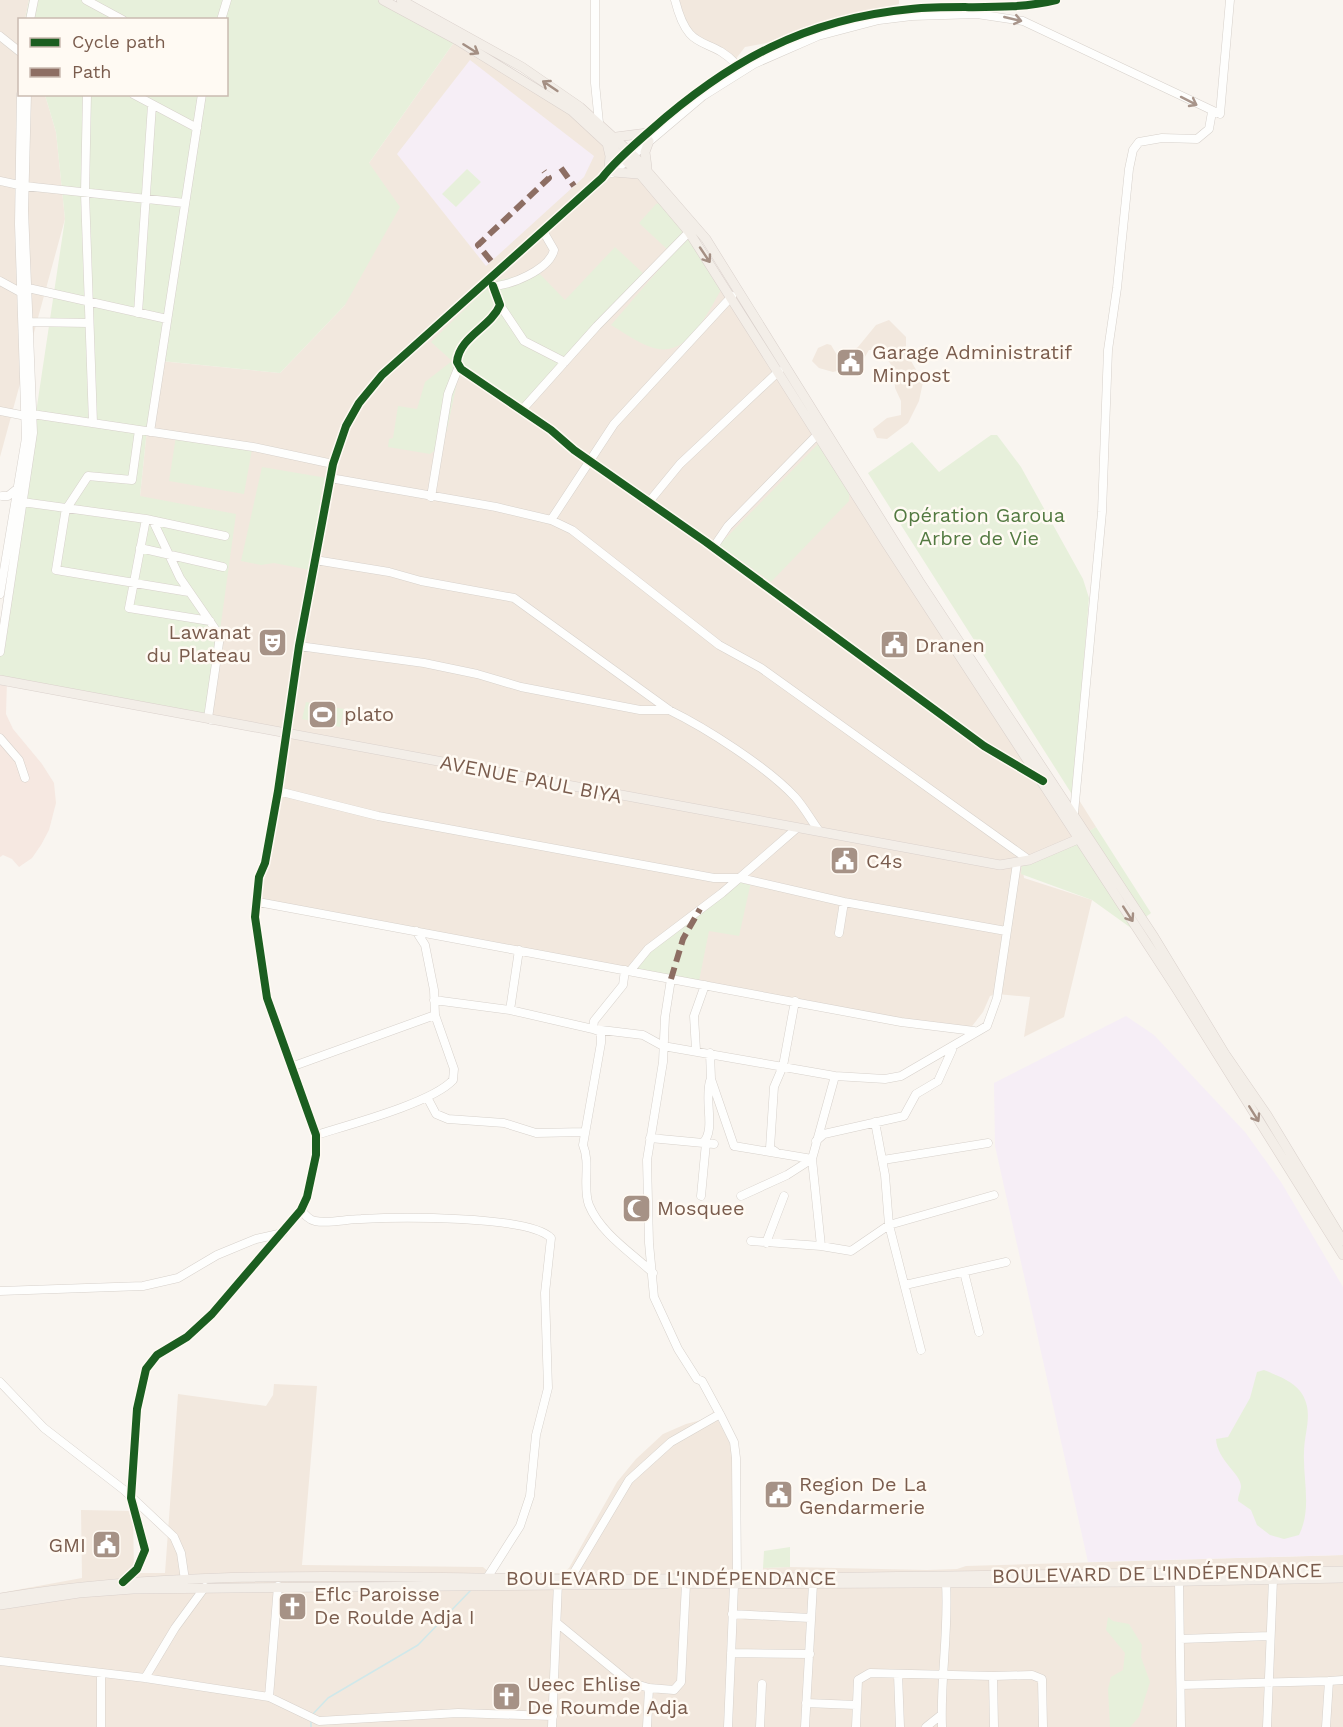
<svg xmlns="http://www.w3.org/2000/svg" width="1343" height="1727" font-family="'Work Sans',sans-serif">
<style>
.residential{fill:#f2e8de}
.commercial{fill:#f6e8e1}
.education{fill:#f6eef6}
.green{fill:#e7f0db}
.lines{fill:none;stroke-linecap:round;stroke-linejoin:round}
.stream{stroke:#d0e8ea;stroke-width:1.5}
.minor-casing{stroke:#d7d1cb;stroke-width:9}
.major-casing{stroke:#dad1cc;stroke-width:10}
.minor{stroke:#fefefd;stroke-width:8}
.major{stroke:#f3eee8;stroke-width:9}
.quiet{stroke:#8d6e63;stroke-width:6;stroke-dasharray:12 6;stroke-linecap:butt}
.cycleway-casing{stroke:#fffaf3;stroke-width:11}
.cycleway{stroke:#1b5e20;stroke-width:8}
.oneway{stroke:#a8958b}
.oneway2{stroke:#a48f83}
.labels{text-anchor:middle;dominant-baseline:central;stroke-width:5;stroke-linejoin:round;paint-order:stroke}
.poi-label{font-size:20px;fill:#7a5c4d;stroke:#fffaf3;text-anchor:start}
.park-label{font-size:20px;fill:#537a41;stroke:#fffaf3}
.street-label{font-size:20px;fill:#7a5c4d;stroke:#fffaf3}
</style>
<rect width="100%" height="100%" fill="#f9f5f0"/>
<path class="residential" d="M0,0H29L25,19L20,20V94L45,95L56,132L65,219L0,457Z
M675,0H899V4L805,27L767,43L745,47L735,60L730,61L698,45L680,20Z
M457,38L575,111L629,160L728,286L1070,816L1079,800L1096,827L1051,857L1035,863L1022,864L1024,878L1092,900L1064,1017L1024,1037L1030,997L997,994L990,996L983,1012L966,1034L258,902L286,732L208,718L140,496L147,429L160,361L280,373L345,305L369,163Z
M889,320L906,337V352L923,382L919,401L908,423L887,439L877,438L873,429L887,418L901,415V401L895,388L894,369L883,353L879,350H869L860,365L833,372L819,368L812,361L818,348L827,344L831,345L837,355H847L858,347L876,325Z
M274,1384L317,1386L302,1565L483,1567L491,1574L562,1573L569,1568L617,1482L636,1459L663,1434L686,1424L705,1419L712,1416L713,1411L733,1449L737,1572H763V1568L790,1567L927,1570L957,1569L966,1566L1343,1555V1727H0V1593L82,1578L81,1510L133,1511L134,1573H165L178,1394L266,1406L273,1395Z"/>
<path class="commercial" d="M0,680L7,681L6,714L13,729L42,764L54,783L56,803L49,830L41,845L32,858L19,867L12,859L3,855L0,857Z"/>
<path class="education" d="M470,60L594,156L584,177L486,266L397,154Z
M1126,1016L1154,1035L1245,1132L1281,1182L1343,1287V1555L1088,1562L995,1146L994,1083Z"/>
<path class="green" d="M29,0H387L457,38L369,163L400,207L345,305L280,373L161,361L147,429L140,496L236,514L208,718L0,680V653L65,219L56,132L45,95L226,94V20L25,19Z
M467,169L481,182L456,207L442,194Z
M663,202L687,233L668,250L639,223L656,204Z
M688,236L724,285C707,312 688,363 648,346C635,341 623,332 611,325Z
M615,247L646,276L523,408L460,368L447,430L437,449L430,454L388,447L389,439L393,438L398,406L417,409L425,382L452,361L431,342L494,281L538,272L565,300Z
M991,435H997L1021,467L1083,579L1089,598L1073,796L868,473L912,442L939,472Z
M176,436L252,449L244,494L169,481Z
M823,439L850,487L849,501L771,582L719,545Z
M262,467L327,478L310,570L274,563L261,565L241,561Z
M306,702L344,709L340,727L302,719Z
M1096,827L1151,913L1131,928L1092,900L1021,874L1022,864C1053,862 1071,841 1096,827Z
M740,878L751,882L739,936L709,931L699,981L630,971L636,961Z
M1264,1370C1276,1375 1291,1380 1300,1391C1315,1411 1304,1431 1304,1453C1303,1481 1312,1509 1299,1535L1284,1539L1270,1535L1257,1525L1251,1510L1238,1501C1238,1495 1241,1491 1241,1486C1241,1474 1217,1460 1216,1439L1228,1437L1250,1398L1257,1372Z
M790,1547V1567L763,1568L764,1551Z
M1108,1617L1113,1621L1129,1624L1142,1645L1141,1657L1150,1682L1139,1717L1130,1727H1110L1108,1689L1111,1677L1123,1670L1125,1653L1106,1630Z"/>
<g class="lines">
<path class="stream" d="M312,1715L328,1698L418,1645L470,1591
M311,1727V1719"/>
<defs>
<path id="minor" d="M86,0L123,20
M595,0V83L599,123
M675,0C689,56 708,34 736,64
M30,20L34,0
M221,20L227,0
M0,36L20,52
M87,94L85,193L93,423
M133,94L197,128
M612,173L703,96L754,64L818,36L879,20L912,16L977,14L1023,21L1220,114L1230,0
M0,181L19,185
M24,186L185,203
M0,281L22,293
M491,286C510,286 549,270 554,250L543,231
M493,286L500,305C491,327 459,337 457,362L461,369L551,430L574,450L706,542L984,746L1039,779
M28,288L167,319
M500,305L524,341L565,362
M138,313L152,105
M29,322L89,323
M0,411L26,416
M521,411L597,326L689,232
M32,414L253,447L333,464
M150,432L202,94
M330,478L496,507L551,520L572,530L719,645L761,668L1029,860
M2,496H8L18,488
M431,497L448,394L459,366
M22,502L146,519L225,536
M648,503L680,464L779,371
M66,508L56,570L189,592
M67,508L88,476L132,480L139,430
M146,519L129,608L210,621
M551,520L614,424L732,296
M153,521L180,578L220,636L208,718L211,720
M140,548L223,567
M713,548L728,526L818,434
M315,560L389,572L421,581L514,598L669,710C706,728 767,767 795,797C804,807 811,820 819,831
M0,594L26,438L19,224L21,94
M299,646L424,663L477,674L521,687L640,710H669
M0,652L33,433L24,210L27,94
M0,738L19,760L25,778
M278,791L378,816L714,878H740L844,902L1006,931
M1074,813L1102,512L1108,350L1117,288L1129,169L1133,150L1139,142L1162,138L1197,139L1209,129L1212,112
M258,902L901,1022L974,1031
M839,933L844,902
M519,950L510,1010L593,1029L643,1035L663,1046L835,1076L885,1079L901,1076L987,1026L997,998L1017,863
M625,970L623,985L594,1021L593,1029L601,1032V1043L583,1145C591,1164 582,1187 589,1205C601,1234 632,1253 653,1273
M630,971L648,949L722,893L797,828
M671,979L665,1017L663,1062L647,1160L649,1243L654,1297L678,1349L697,1379L702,1381L722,1418L734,1442L736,1458L737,1578
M434,1000L510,1010
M696,1050L694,1016L705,985
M710,1053L711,1079L734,1146L812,1159
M291,1067L435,1015
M427,1097L436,1114L448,1119L504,1123L536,1133L585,1132
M875,1122L885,1175L889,1225L921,1350
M316,1135C348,1125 432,1103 453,1080L454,1069L435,1015L434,990L425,945L416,931
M650,1138L714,1144
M816,1141L824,1134L904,1116L916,1094L938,1081L952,1050
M703,1143C716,1129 704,1103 710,1081
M776,1152L770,1148L774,1087L783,1066L795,1001
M883,1160L988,1143
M701,1196L706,1143
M741,1196L787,1175L812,1159
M301,1210C305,1215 309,1220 315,1221C329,1224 346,1219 361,1219C395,1217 529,1215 551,1238L545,1293L548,1388L536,1435L530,1496L520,1526L487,1578
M751,1241L821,1246L851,1251L889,1225L994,1195
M766,1243L784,1196
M821,1246L812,1159L835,1076
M964,1272L979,1332
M905,1285L1006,1262
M0,1291L143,1286L178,1278L217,1255L256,1239L283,1233
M0,1382L44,1428L124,1490L174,1537L181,1553L185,1580
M570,1579L629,1480L671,1442L720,1414
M1179,1581L1181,1727
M123,1582L137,1569L145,1550L131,1498L137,1409L146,1369L157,1355L187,1337L212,1314L301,1210L307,1197L316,1155V1135L267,998L255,917L259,877L265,863L278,791L299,646L333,464L346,426L359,403L382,375L602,178C616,160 633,146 651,130C729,61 805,19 911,9C960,4 1008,12 1056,0
M732,1614L810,1618
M557,1623L629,1682L649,1688L674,1690L681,1682L686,1584
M1180,1639L1270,1636
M731,1653L810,1654
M0,1661L145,1678L269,1697L319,1721L458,1713L553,1716
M101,1673V1727
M898,1674L900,1727
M993,1676L1032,1675L1042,1679L1043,1727
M145,1678L175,1628L205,1587
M1329,1681L1343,1680
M1181,1685L1329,1681L1326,1727
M269,1697L278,1586
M806,1703L856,1705
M552,1727L558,1582
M647,1727L649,1688
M728,1727L734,1585
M760,1727L762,1684
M805,1727L813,1584
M856,1727L858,1680L870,1673L993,1676L994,1727
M926,1727L941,1715
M942,1727C940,1679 949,1632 946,1583
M1267,1727L1273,1579"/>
<path id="major" d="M383,0L457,40L572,111L640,174L689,232L886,543L1176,988L1343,1255
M401,0L522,67L580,107L634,156L706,239L919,581L1154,937L1225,1054L1267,1115L1343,1241
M616,137L647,133
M607,143L610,156L609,169
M647,167L645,152L649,141
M614,172L638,174
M0,680L1000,865L1029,860L1085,836
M688,1584L1143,1582L1343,1578
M0,1598C189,1567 383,1578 573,1579C830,1579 1086,1573 1343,1571
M0,1605L79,1593L133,1589L666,1584"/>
</defs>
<use href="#minor" class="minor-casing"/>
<use href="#major" class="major-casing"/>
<use href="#minor" class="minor"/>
<use href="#major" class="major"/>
<path class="quiet" d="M561,168L574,186
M491,261L478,245L549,178L544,171
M671,979L683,939L700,909"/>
<defs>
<path id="cycleway" d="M493,286L500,305C491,327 459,337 457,362L461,369L551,430L574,450L706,542L984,746L1043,781
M123,1582L137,1569L145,1550L131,1498L137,1409L146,1369L157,1355L187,1337L212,1314L301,1210L307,1197L316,1155V1135L267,998L255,917L259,877L265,863L278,791L299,646L333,464L346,426L359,403L382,375L602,178C616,160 633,146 651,130C729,61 805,19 911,9C960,4 1008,12 1056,0"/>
</defs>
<use href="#cycleway" class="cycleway-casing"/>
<use href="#cycleway" class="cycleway"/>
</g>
<defs><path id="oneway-shaft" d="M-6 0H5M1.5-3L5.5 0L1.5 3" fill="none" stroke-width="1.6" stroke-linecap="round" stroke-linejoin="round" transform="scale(1.5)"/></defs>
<g class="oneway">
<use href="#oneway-shaft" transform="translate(1013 19) rotate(13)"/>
<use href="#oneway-shaft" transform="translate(1189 101) rotate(27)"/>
</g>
<g class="oneway2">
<use href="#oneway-shaft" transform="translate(471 49) rotate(32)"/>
<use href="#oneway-shaft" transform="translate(550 86) rotate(-146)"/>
<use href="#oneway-shaft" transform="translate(705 255) rotate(56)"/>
<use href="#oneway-shaft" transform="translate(1128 914) rotate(57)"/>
<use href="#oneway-shaft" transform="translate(1254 1114) rotate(58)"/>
</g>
<defs>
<symbol id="civic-square" viewBox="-11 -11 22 22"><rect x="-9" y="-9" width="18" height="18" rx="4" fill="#a69286" stroke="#fffaf3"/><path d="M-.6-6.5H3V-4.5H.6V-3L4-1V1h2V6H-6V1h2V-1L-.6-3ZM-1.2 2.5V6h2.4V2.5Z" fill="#fff"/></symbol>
<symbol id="theatre-square" viewBox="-11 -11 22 22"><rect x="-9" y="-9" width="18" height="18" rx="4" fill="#a69286" stroke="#fffaf3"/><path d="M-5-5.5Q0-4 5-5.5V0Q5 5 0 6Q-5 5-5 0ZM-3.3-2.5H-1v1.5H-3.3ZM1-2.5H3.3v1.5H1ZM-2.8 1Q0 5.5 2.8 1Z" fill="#fff"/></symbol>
<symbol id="stadium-square" viewBox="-11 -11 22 22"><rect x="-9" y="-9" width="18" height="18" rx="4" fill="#a69286" stroke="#fffaf3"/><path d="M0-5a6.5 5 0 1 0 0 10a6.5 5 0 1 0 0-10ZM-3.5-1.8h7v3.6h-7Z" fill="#fff"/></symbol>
<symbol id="mosque-square" viewBox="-11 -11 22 22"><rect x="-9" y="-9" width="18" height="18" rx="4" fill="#a69286" stroke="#fffaf3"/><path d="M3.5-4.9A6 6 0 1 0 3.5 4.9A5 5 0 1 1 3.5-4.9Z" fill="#fff"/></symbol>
<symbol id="church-square" viewBox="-11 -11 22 22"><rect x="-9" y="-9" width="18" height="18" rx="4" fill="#a69286" stroke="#fffaf3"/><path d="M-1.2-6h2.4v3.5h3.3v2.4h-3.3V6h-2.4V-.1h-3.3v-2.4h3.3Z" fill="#fff"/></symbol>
</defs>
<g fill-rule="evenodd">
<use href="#civic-square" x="834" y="346" width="33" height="33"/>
<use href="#theatre-square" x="256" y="626" width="33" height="33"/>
<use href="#civic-square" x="878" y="628" width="33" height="33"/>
<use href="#stadium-square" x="306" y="698" width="33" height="33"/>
<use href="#civic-square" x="828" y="844" width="33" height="33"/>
<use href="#mosque-square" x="620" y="1192" width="33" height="33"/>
<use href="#civic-square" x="762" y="1478" width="33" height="33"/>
<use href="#civic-square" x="90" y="1528" width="33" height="33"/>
<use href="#church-square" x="276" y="1590" width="33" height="33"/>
<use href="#church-square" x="490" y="1680" width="33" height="33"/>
</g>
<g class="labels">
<g class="poi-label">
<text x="872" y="352">Garage Administratif<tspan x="872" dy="23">Minpost</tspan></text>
<text x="251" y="632" text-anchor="end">Lawanat<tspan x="251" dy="23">du Plateau</tspan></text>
<text x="915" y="645">Dranen</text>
<text x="344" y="714">plato</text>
<text x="866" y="861">C4s</text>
<text x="657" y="1208">Mosquee</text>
<text x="799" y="1484">Region De La<tspan x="799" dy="23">Gendarmerie</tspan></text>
<text x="86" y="1545" text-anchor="end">GMI</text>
<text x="314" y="1594">Eflc Paroisse<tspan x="314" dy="23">De Roulde Adja I</tspan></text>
<text x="527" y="1684">Ueec Ehlise<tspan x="527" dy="23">De Roumde Adja</tspan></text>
</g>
<g class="park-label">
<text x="979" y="515">Opération Garoua<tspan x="979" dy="23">Arbre de Vie</tspan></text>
</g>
<g class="street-label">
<text transform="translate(531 779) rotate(11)">AVENUE PAUL BIYA</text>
<text transform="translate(1157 1573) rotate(-1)">BOULEVARD DE L'INDÉPENDANCE</text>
<text x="671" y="1578">BOULEVARD DE L'INDÉPENDANCE</text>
</g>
</g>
<rect x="18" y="18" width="210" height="78" fill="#fffaf3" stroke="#cabbb1" stroke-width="1.5"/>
<rect x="30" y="38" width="30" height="9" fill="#1b5e20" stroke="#cabbb1" stroke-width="1.5"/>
<text x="72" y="48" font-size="18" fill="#7a5c4d">Cycle path</text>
<rect x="30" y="68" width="30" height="9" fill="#8d6e63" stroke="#cabbb1" stroke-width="1.5"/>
<text x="72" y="78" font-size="18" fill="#7a5c4d">Path</text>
</svg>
